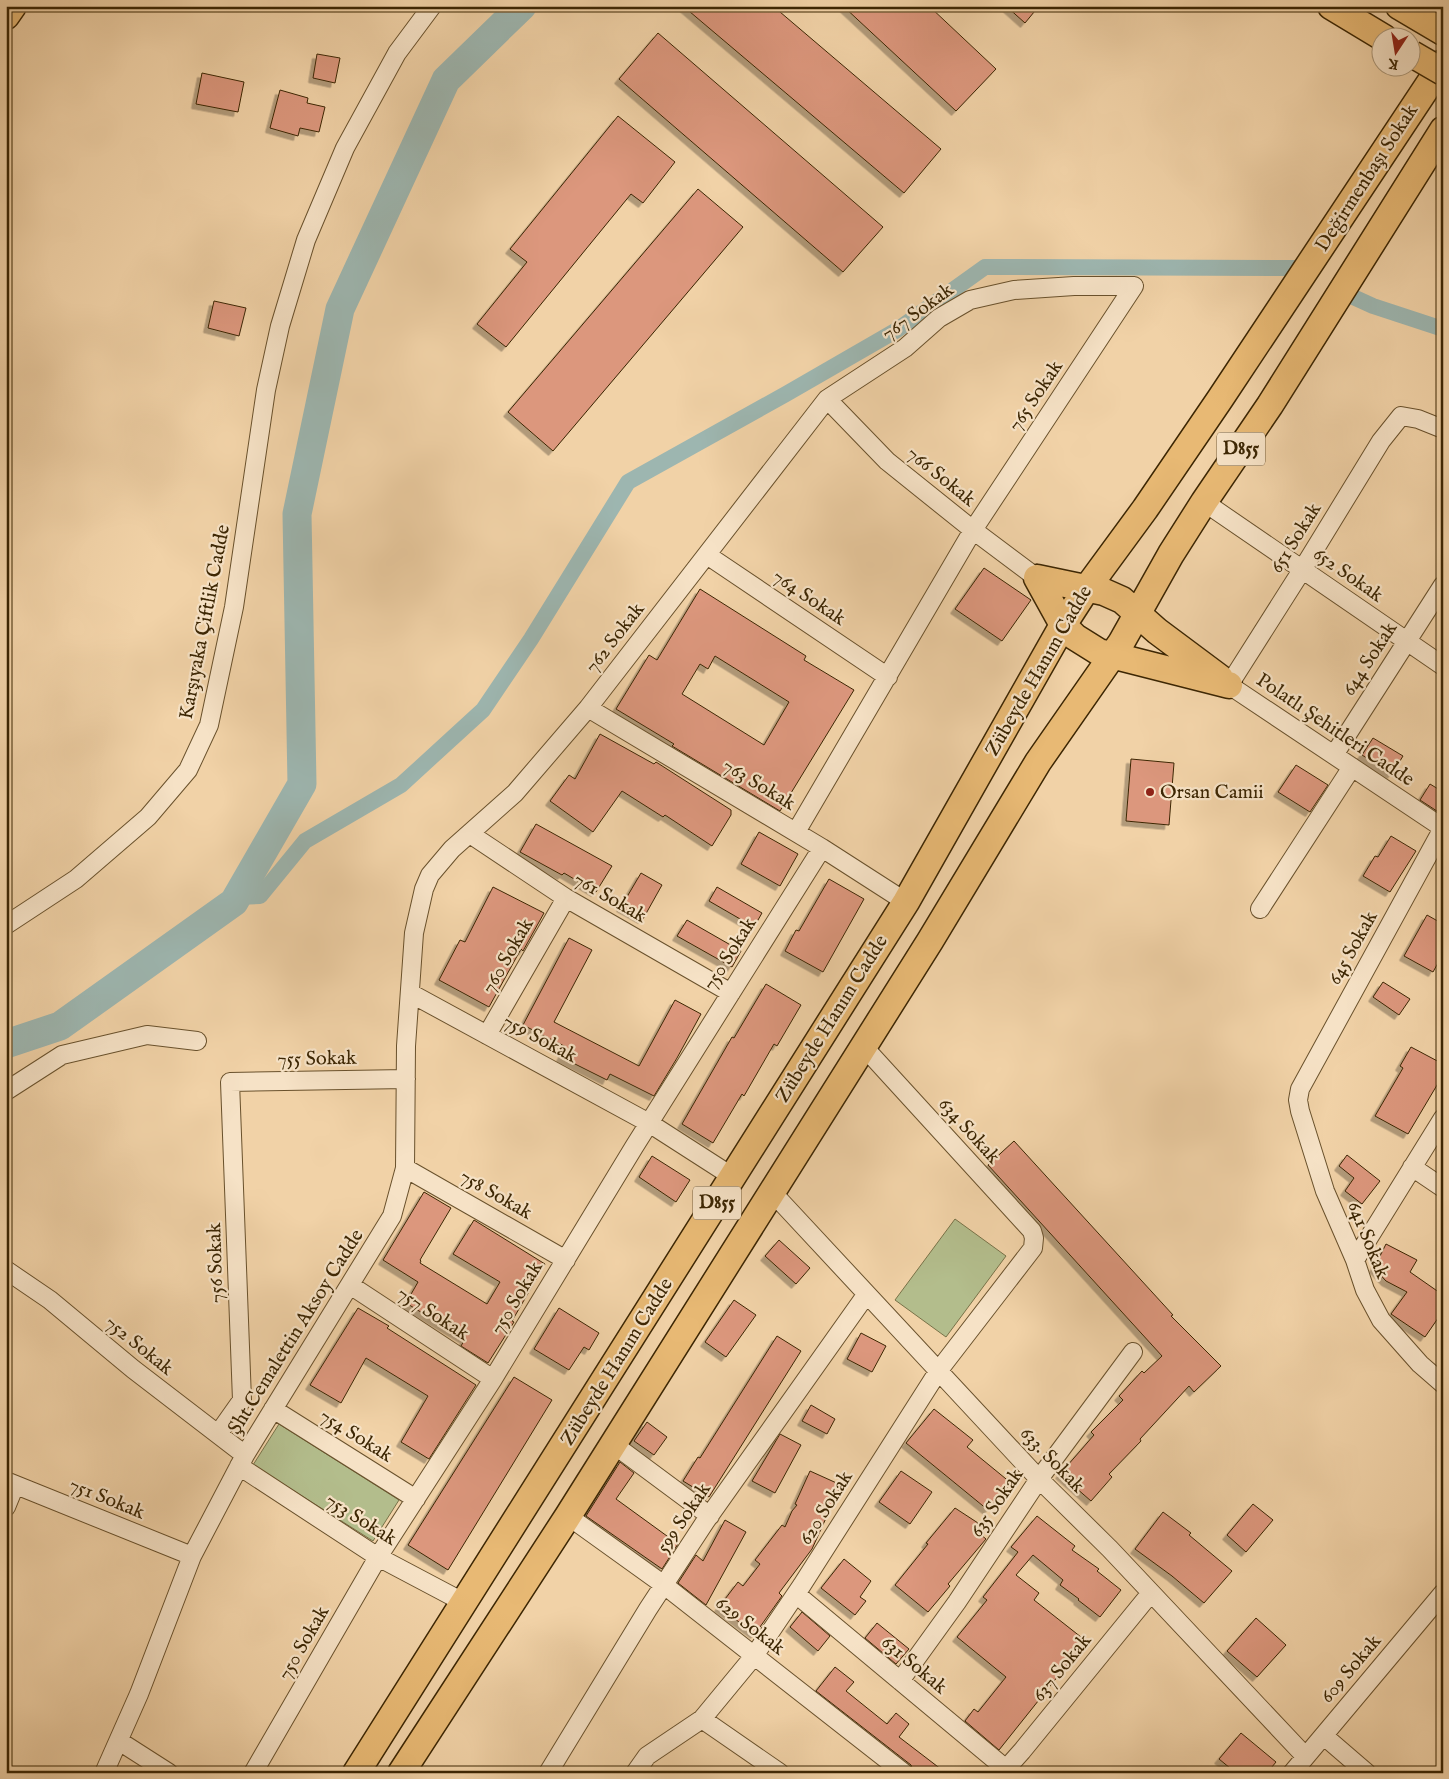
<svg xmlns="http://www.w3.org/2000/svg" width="1449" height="1779" font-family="'IM FELL English',serif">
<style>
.green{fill:#b3bd8c;stroke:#787248}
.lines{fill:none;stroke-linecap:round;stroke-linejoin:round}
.canal{stroke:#9db6b0;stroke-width:16}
.river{stroke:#9db6b0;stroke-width:29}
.building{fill:#dc977d;stroke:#3c2603;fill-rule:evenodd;filter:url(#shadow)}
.minor-casing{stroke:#69512c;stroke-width:20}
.highway-casing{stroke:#3c2603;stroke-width:29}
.minor{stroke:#f6e2c6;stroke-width:18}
.highway{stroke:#e8b974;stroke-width:26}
.highway-bridge-casing{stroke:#3c2603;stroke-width:29;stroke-linecap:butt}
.highway-bridge{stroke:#e8b974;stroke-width:26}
.poi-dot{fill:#8f2418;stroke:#f6e2c6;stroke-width:2}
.labels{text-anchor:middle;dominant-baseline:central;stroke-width:4.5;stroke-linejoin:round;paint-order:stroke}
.shield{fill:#f6e2c6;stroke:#745e3e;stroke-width:1}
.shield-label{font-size:19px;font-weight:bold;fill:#3c2603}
.street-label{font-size:20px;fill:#3c2603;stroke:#f6e2c6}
.poi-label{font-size:20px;fill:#3c2603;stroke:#f6e2c6;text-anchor:start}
</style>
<defs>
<filter id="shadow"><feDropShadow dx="-4.5" dy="4.5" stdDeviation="0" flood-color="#0004"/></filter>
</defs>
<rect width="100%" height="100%" fill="#f1d2a7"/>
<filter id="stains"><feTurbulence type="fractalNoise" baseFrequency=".004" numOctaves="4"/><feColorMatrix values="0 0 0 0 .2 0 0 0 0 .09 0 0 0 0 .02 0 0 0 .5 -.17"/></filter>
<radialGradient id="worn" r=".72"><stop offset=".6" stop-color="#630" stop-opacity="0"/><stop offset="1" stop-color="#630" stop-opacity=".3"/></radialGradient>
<path class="green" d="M955,1219L1006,1256L946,1337L895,1300Z
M279,1424L399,1500L373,1541L253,1465Z"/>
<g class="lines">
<path class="canal" d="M1351,296L1373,306L1443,329
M237,897L260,896L305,841L401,785L483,710L531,639L628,482L786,394L897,330L985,267L1296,268"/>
<path class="river" d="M6,1044L60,1026L234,902L302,784L297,514L340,309L446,80L522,6"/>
</g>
<path class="building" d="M683,6H773L941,149L904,193Z
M843,6H929L996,69L956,111Z
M1006,6H1039L1025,23Z
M658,33L883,227L843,272L619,79Z
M317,54L340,58L335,83L313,78Z
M202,73L244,82L238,112L196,104Z
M280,90L308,98L307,103L325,107L319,132L300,128L298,136L270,128Z
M618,116L675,162L643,203L631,194L506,347L477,324L527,262L510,249Z
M698,189L743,227L553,451L508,412Z
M214,301L246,308L239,336L208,328Z
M984,568L1031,600L1002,641L955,609Z
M700,589L806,656L804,660L854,690L780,811L672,746L674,744L616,709L649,655L657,660ZM715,656L789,702L764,745L682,694L700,664L708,669Z
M600,734L654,764L656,762L731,810V815L712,846L665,815L663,817L622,791L593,832L550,801L569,775L575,779Z
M1373,738L1403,756L1392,774L1362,755Z
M1131,759L1174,763L1169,825L1126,821Z
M1296,765L1328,785L1310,812L1278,792Z
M1430,784L1443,792V815L1420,800Z
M536,824L612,866L596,892L564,873L562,875L520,852Z
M759,832L798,854L780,886L741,864Z
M1391,836L1416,851L1390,892L1363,876L1375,856L1378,857Z
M641,873L662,885L643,919L621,907Z
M829,879L864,899L823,972L785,951L796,930L799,931Z
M493,887L544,913L523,951L521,949L489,1007L439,980L460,940L465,942Z
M717,887L762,913L754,927L709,901Z
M1427,915L1443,924V954L1433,972L1404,956Z
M687,920L741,951L732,967L677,936Z
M569,938L592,950L554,1022L639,1066L675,1000L701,1014L677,1058L654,1096L610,1074L607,1080L561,1057L566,1047L523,1025Z
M1383,982L1410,999L1399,1015L1373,997Z
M766,984L801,1005L777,1046L774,1044L744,1096L742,1094L713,1143L682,1124L732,1037L734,1038Z
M1411,1047L1443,1064V1075L1408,1134L1375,1116L1403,1068L1400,1066Z
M1014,1141L1173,1315L1171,1316L1221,1366L1194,1392L1189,1386L1140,1439L1141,1441L1109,1474L1112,1477L1091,1501L1060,1474L1094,1435L1091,1432L1123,1400L1119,1396L1142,1371L1144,1373L1162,1356L988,1165Z
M1347,1155L1380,1181L1362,1204L1345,1191L1354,1178L1339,1166Z
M652,1156L690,1180L676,1202L639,1177Z
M424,1192L451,1208L420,1260L421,1261L420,1263L487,1304L500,1282L453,1254L474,1220L545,1264L512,1321L514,1322L488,1363L461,1346L465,1339L406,1303L418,1282L383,1260Z
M779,1240L810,1268L796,1284L765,1256Z
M1386,1244L1417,1260L1410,1272L1443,1295V1311L1425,1337L1391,1314L1407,1292L1386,1281L1374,1268Z
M734,1300L756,1315L726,1357L705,1342Z
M358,1308L389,1326L387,1328L476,1385L429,1459L401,1442L428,1396L366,1358L341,1403L310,1385Z
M559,1308L599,1333L589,1350L584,1347L569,1370L534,1349Z
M861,1333L886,1346L872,1372L847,1359Z
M777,1336L801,1351L709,1497L683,1481L698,1457L700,1458Z
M514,1377L552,1400L448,1570L408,1545Z
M811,1405L835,1419L827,1434L802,1421Z
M934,1409L973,1440L967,1447L1011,1483L988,1510L906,1443Z
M647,1422L667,1437L654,1455L634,1441Z
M780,1434L801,1445L775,1493L752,1481Z
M620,1462L634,1473L616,1499L678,1544L662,1569L586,1516Z
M810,1471L841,1485L812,1549L779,1593L782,1596L755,1634L719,1607L738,1582L743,1586L760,1564L755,1560L782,1525L785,1527L792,1511L797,1505L795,1504Z
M901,1471L932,1492L910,1524L879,1502Z
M1253,1504L1273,1520L1246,1552L1227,1535Z
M955,1508L978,1523L973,1528L986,1539L948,1584L950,1586L928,1612L895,1585L928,1544L926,1543Z
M1163,1512L1191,1533L1189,1535L1232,1571L1204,1603L1172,1576L1135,1549Z
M1037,1516L1075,1546L1072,1550L1099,1569L1097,1571L1121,1590L1100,1617L1078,1600L1079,1599L1060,1585L1063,1580L1033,1555L1016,1575L1039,1593L1034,1600L1086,1641L999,1750L965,1721L974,1709L978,1712L1006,1677L957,1637L987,1600L983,1597L1018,1552L1011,1547Z
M725,1520L746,1532L706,1605L678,1583L696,1555L703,1561Z
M844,1559L871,1581L860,1597L866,1601L855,1615L821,1588Z
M802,1612L830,1636L818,1651L790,1627Z
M1256,1618L1286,1645L1257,1677L1227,1651Z
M877,1623L909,1649L896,1664L865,1638Z
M835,1667L854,1682L846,1691L887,1724L896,1713L909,1724L899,1737L946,1773H914L911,1765L816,1691Z
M1241,1733L1276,1762L1267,1773H1236L1219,1759Z"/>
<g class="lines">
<defs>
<path id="minor" d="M827,399L887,461L973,530L1037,578
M1443,429L1418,419L1401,416L1381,441L1302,570L1229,685L1443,828
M1204,502L1443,666
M707,555L888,677
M588,708L822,848L906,902
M1334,755L1443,585
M1443,828L1300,1089L1298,1100L1300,1111L1325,1191L1355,1260L1365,1290L1381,1320L1420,1364L1443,1384
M796,832L973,530L1134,286
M470,834L566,898L731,993
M1260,909L1352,767
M6,925L76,879L148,817L188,770L209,725L234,607L266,390L280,326L306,240L345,148L397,53L432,6
M410,993L649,1123L733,1177
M487,1035L566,898
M6,1091L62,1055L147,1035L197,1041
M1412,1167L1443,1188
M405,1168L566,1260
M771,1191L1039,1479L1110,1549L1305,1756
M1355,1260L1443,1118
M6,1270L50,1300L133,1369L245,1455
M350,1285L493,1379
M273,1409L416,1499
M218,1434L242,1400L230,1082L406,1079
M613,1444L710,1516
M239,1466L378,1557L465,1603
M6,1481L192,1556
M6,1507L15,1485
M568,1516L664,1585L904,1773
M796,1594L1006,1769L1022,1751L1150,1594
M900,1681L957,1602L1039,1479L1133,1352
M702,1719L780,1773
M1324,1736L1367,1773
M119,1741L169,1773
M104,1773L139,1694L192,1556L245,1455L392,1216L405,1168L406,1046L414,933L424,889L430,875L452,849L515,793L588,708L827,399L905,348L939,318L970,300L1014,290L1074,286H1134
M253,1773L378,1557L493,1379L634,1147L822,848
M548,1773L648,1609L705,1522L866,1295
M635,1773L647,1756L702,1719L754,1656L802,1585L939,1370L1033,1248L1034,1238L1032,1231L863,1046
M1292,1773L1443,1593"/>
<path id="highway" d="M1331,6L1384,38
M1399,6L1443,32
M6,16L13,6
M1037,578L1063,625L1075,637L1099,652L1229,685
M1037,578L1104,592L1122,600L1157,631L1220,678
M356,1773L906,902L1063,625L1087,588L1145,509L1220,399L1443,63
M401,1773L568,1516L930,941L1038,762L1121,643L1171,554L1204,502L1270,405L1443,130"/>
</defs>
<use href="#minor" class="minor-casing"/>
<use href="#highway" class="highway-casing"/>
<use href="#minor" class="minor"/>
<use href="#highway" class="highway"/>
<defs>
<path id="highway-bridge" d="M1412,54L1443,72"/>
</defs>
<use href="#highway-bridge" class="highway-bridge-casing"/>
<use href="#highway-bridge" class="highway-bridge"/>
</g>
<circle class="poi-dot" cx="1150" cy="792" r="5"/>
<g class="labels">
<g class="shield">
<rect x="1217" y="432.5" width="48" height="33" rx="4"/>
<rect x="693" y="1186.5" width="48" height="33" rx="4"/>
</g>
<g class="shield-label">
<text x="1241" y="449">D855</text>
<text x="717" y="1203">D855</text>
</g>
<g class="street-label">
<text transform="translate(1367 178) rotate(-57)">Değirmenbaşı Sokak</text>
<text transform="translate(918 312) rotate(-36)">767 Sokak</text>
<text transform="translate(1036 396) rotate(-56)">765 Sokak</text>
<text transform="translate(941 477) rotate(39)">766 Sokak</text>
<text transform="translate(1296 538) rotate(-58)">651 Sokak</text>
<text transform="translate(1348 575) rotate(35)">652 Sokak</text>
<text transform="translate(809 598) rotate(34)">764 Sokak</text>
<text transform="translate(205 622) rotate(-79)">Karşıyaka Çiftlik Cadde</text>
<text transform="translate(615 638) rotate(-52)">762 Sokak</text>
<text transform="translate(1370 659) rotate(-57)">644 Sokak</text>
<text transform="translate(1039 671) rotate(-60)">Zübeyde Hanım Cadde</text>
<text transform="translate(1335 730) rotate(34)">Polatlı Şehitleri Cadde</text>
<text transform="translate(759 785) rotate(31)">763 Sokak</text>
<text transform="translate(610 898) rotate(30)">761 Sokak</text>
<text transform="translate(1353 948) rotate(-61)">645 Sokak</text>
<text transform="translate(730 954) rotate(-58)">750 Sokak</text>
<text transform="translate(508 956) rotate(-60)">760 Sokak</text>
<text transform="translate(832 1019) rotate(-58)">Zübeyde Hanım Cadde</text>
<text transform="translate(540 1039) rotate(28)">759 Sokak</text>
<text transform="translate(317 1059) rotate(-1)">755 Sokak</text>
<text transform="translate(969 1131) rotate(48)">634 Sokak</text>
<text transform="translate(496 1195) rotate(30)">758 Sokak</text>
<text transform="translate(1368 1240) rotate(68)">641 Sokak</text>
<text transform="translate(216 1263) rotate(-92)">756 Sokak</text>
<text transform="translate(517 1298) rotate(-59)">750 Sokak</text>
<text transform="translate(433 1314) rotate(33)">757 Sokak</text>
<text transform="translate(296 1332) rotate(-58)">Şht.Cemalettin Aksoy Cadde</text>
<text transform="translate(139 1346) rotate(39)">752 Sokak</text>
<text transform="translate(617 1362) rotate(-58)">Zübeyde Hanım Cadde</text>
<text transform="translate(356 1436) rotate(32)">754 Sokak</text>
<text transform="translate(1052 1460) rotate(46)">633. Sokak</text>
<text transform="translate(107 1499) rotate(22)">751 Sokak</text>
<text transform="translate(997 1503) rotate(-56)">635 Sokak</text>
<text transform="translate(826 1508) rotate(-58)">620 Sokak</text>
<text transform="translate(684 1518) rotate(-56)">599 Sokak</text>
<text transform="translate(361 1520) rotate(32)">753 Sokak</text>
<text transform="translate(750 1626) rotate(38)">629 Sokak</text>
<text transform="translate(304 1643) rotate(-60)">750 Sokak</text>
<text transform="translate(914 1665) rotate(40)">631 Sokak</text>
<text transform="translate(1062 1668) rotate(-51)">637 Sokak</text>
<text transform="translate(1351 1669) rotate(-50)">609 Sokak</text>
</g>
<g class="poi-label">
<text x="1160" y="792">Orsan Camii</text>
</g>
</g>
<rect width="1449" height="1779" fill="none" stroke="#f1d2a7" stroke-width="25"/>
<rect x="8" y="8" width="1434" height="1764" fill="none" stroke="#3c2603" stroke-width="2.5"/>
<rect x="12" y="12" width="1424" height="1754" fill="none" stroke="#3c2603"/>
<g transform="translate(1396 52) rotate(192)"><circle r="24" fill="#f6e2c6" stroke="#ac9778"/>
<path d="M0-4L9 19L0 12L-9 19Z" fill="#8f2418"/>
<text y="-8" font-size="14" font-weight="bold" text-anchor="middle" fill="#3c2603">K</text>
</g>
<rect width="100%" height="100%" filter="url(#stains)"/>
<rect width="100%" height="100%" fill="url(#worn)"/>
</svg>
